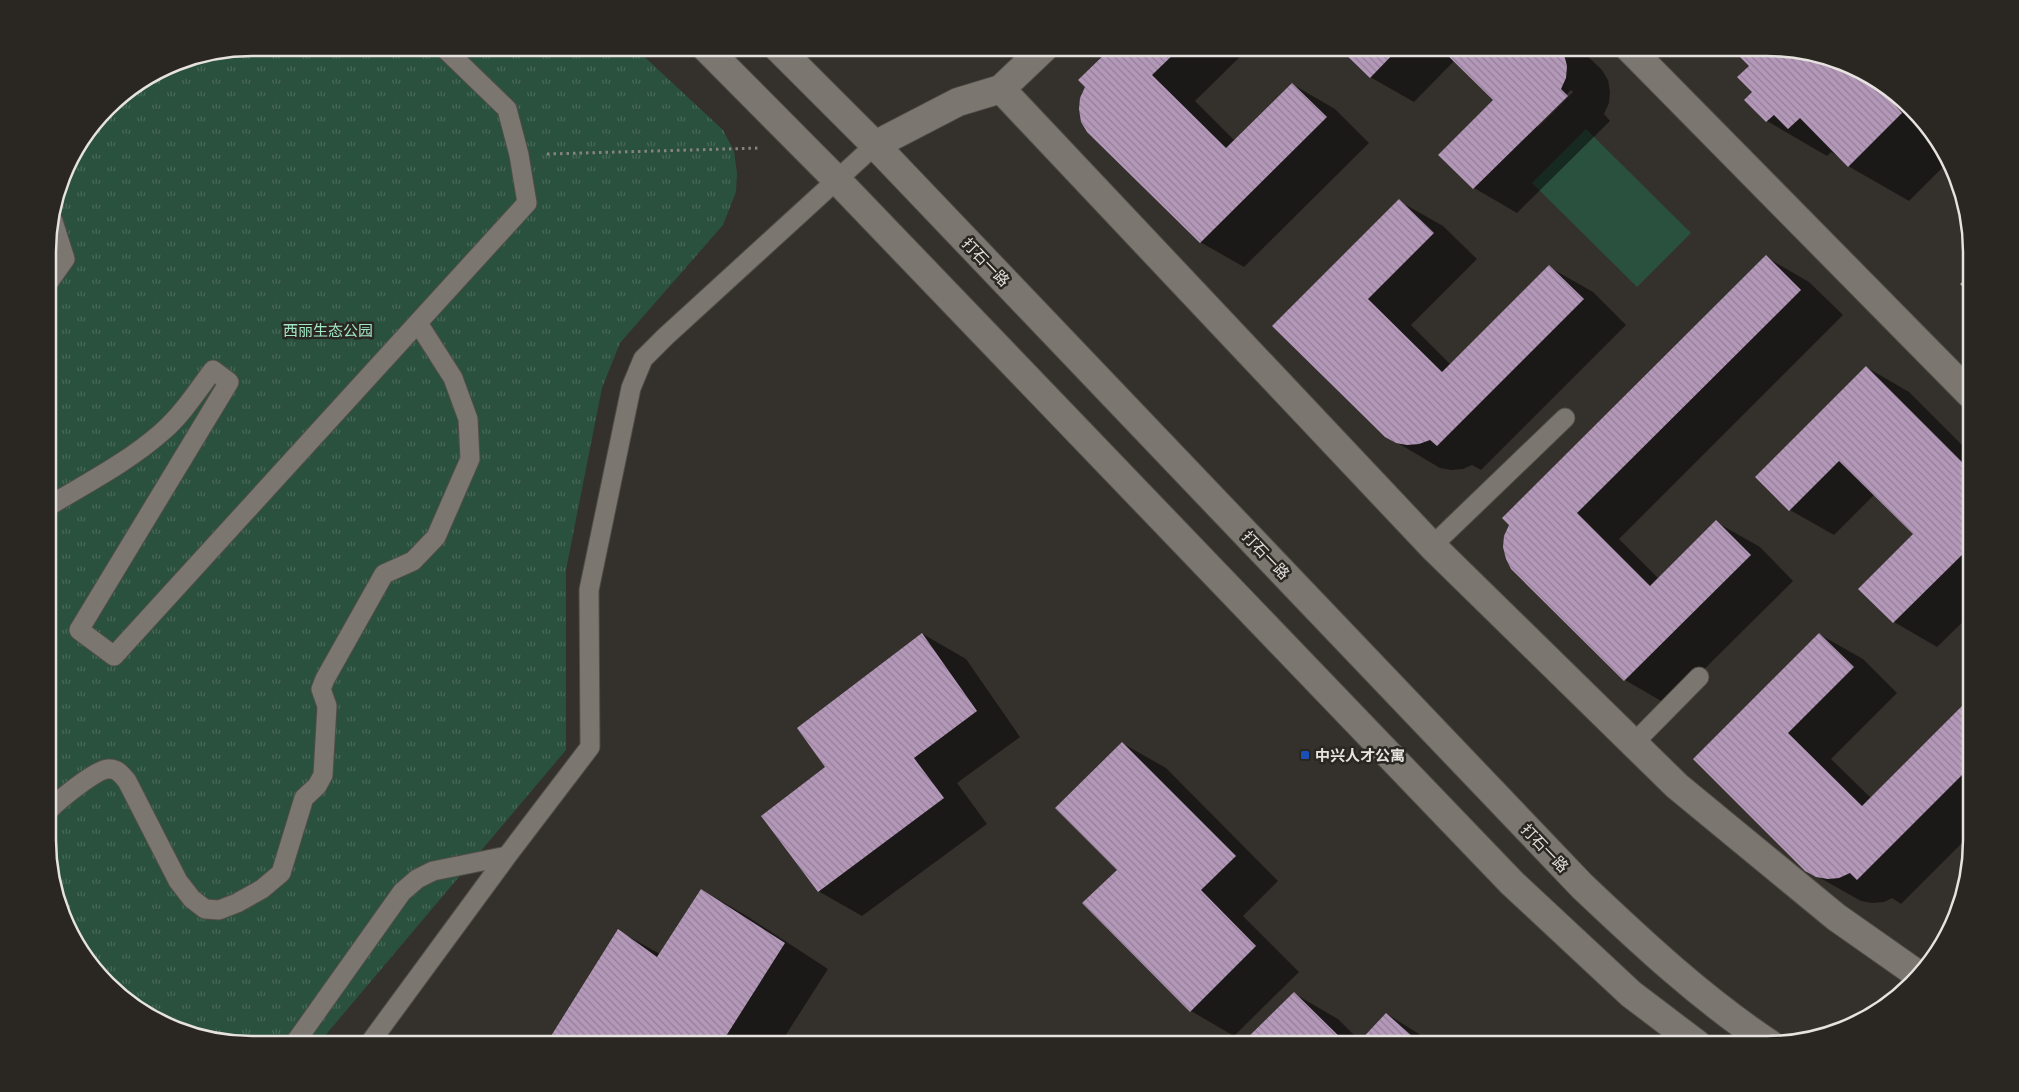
<svg xmlns="http://www.w3.org/2000/svg" width="2019" height="1092" font-family="Mulish,'Noto Sans SC',sans-serif">
<style>
.park{fill:url(#park-tufts)}
.pitch{fill:#2a503e}
.shadow{fill:#0007;fill-rule:evenodd}
.building{fill:url(#building-back-hatch)}
.lines{fill:none;stroke-linecap:round;stroke-linejoin:round}
.lane-casing{stroke:#514d48;stroke-width:21}
.street-casing{stroke:#514d48;stroke-width:30}
.secondary-casing{stroke:#514d48;stroke-width:30}
.path{stroke:#87837f;stroke-width:3;stroke-dasharray:2.5 4;stroke-linecap:butt}
.lane{stroke:#7b7670;stroke-width:19}
.street{stroke:#7b7670;stroke-width:28}
.secondary{stroke:#7b7670;stroke-width:28}
.transit-dot{fill:#1a4fb4;stroke:#2a2621;stroke-width:2}
.labels{text-anchor:middle;dominant-baseline:central;stroke-width:5;stroke-linejoin:round;paint-order:stroke}
.street-label{font-size:15px;fill:#e6e2df;stroke:#2a2621}
.park-label{font-size:15px;fill:#a1e8c5;stroke:#2a2621}
.poi-label{font-size:15px;font-weight:bold;fill:#e6e2df;stroke:#2a2621;text-anchor:start}
.rim{fill:none;stroke:#e6e2df;stroke-width:2.5}
</style>
<defs>
<pattern id="park-tufts" width="24" height="20" patternUnits="userSpaceOnUse" patternTransform="scale(1.25)"><rect width="24" height="20" fill="#2a503e"/><path d="M3 7l-1-3M5 7V3M7 7l1-3M15 17l-1-3M17 17v-4M19 17l1-3" fill="none" stroke="#496959"/></pattern>
<pattern id="building-back-hatch" width="6" height="6" patternUnits="userSpaceOnUse" patternTransform="scale(1.25)"><rect width="6" height="6" fill="#b498b9"/><path d="M-1 5l2 2M0 0l6 6M5-1l2 2" fill="none" stroke="#937f96"/></pattern>
</defs>
<rect width="100%" height="100%" fill="#34302b"/>
<path class="park" d="M252,48H635L723,130L734,151L737,173L736,192L723,225L620,343L602,388L566,570V750L318,1044H252L161,1023L117,994L82,954L49,867L48,238L68,162L117,98L174,63Z"/>
<path class="pitch" d="M1586,129L1691,233L1637,287L1532,183Z"/>
<path class="shadow" d="M1113,48H1249L1195,101L1235,141L1292,84L1335,109L1369,143L1244,267L1200,242L1086,87L1080,80Z
M1341,48H1579L1602,70L1608,80L1610,92L1609,103L1604,114L1610,121L1517,213L1474,188L1440,155L1495,100L1455,60L1414,102L1370,77ZM1571,90L1573,92L1538,127L1536,125Z
M1732,48H1767L1858,69L1902,98L1937,138L1946,164L1909,201L1848,166L1841,158L1831,152L1827,156L1767,121L1746,100L1753,92L1750,66Z
M1399,201L1443,226L1477,259L1411,325L1451,365L1549,267L1593,292L1626,325L1481,470L1472,465L1463,469L1452,470L1440,468L1386,436L1274,326Z
M1766,257L1809,282L1843,315L1619,539L1659,579L1716,522L1760,547L1793,581L1668,705L1625,680L1512,569Z
M1866,367L1909,392L1970,453L1971,614L1937,647L1894,622L1860,589L1915,534L1875,494L1834,535L1790,510L1757,477Z
M923,634L966,659L1020,737L957,783L987,824L862,916L818,891L827,767Z
M1819,634L1863,659L1897,693L1831,759L1871,798L1969,700L1971,701V834L1901,904L1892,898L1884,902L1872,903L1861,901L1806,870L1694,759Z
M1122,743L1166,768L1278,881L1243,916L1299,972L1234,1036L1191,1011L1119,870Z
M702,890L745,915L828,969L780,1044H548L619,931L660,954Z
M1295,994L1338,1019L1361,1042L1387,1014L1435,1044H1243Z"/>
<path class="building" d="M1111,48H1180L1152,75L1226,148L1292,83L1327,117L1200,243L1087,132L1081,122L1079,109L1080,98L1085,87L1078,80Z
M1339,48H1399L1370,78Z
M1440,48H1561L1564,54L1567,66L1566,78L1561,89L1568,96L1473,189L1438,155L1493,100Z
M1731,48H1767L1858,69L1893,92L1897,97L1892,102L1902,113L1848,167L1800,118L1788,129L1774,115L1766,122L1744,100L1752,92L1737,77L1749,66Z
M1399,199L1434,233L1368,299L1442,372L1549,265L1584,299L1437,446L1430,440L1419,444L1407,445L1396,443L1385,437L1272,326Z
M1766,255L1801,290L1577,513L1650,586L1716,520L1751,555L1624,681L1511,569L1506,559L1503,547L1504,536L1509,525L1502,518Z
M1970,274V294L1960,284Z
M1866,366L1970,470L1971,546L1893,623L1858,589L1913,534L1839,461L1789,511L1755,477Z
M922,633L977,711L914,758L944,798L818,892L761,816L825,767L797,728Z
M1819,633L1854,667L1788,733L1862,806L1969,699L1971,701V766L1857,880L1850,873L1839,878L1828,879L1816,877L1805,871L1693,759Z
M1122,742L1236,856L1201,890L1256,946L1190,1012L1082,903L1117,870L1055,808Z
M701,889L785,943L721,1044H546L618,929L657,957Z
M1294,992L1347,1044H1241Z
M1386,1013L1421,1044H1357Z"/>
<g class="lines">
<defs>
<path id="lane" d="M48,283L65,259L53,221
M49,506C87,483 128,462 162,432C182,415 197,391 213,370L229,382L79,630L114,656L527,203L519,155L507,109L444,48
M1432,546L1565,418
M1634,743L1699,677
M49,810C59,800 95,770 108,769C117,768 122,775 127,781L178,881L192,899L205,909L219,910L237,903L262,889L281,873L304,798L317,786L323,775L327,706L321,689L325,679L384,574L413,561L436,537L470,459L468,419L453,378L418,323
M294,1044L402,892L417,879L433,871L507,856
M369,1044L507,856L590,747L589,590L631,388L643,359L665,337L875,145"/>
<path id="street" d="M1629,48L1970,394
M1001,89L1432,546L1677,786L1836,917L1920,976
M875,145L958,102L1001,89L1044,48"/>
<path id="secondary" d="M706,48L837,180L1512,883L1631,994L1697,1044
M778,48L875,145L1582,886C1641,942 1702,999 1770,1044"/>
</defs>
<use href="#lane" class="lane-casing"/>
<use href="#street" class="street-casing"/>
<use href="#secondary" class="secondary-casing"/>
<path class="path" d="M547,154L761,148"/>
<use href="#lane" class="lane"/>
<use href="#street" class="street"/>
<use href="#secondary" class="secondary"/>
</g>
<rect class="transit-dot" x="1300" y="750" width="10" height="10" rx="2.5"/>
<g class="labels">
<g class="street-label">
<text transform="translate(986 262) rotate(46)">打石一路</text>
<text transform="translate(1266 555) rotate(46)">打石一路</text>
<text transform="translate(1545 848) rotate(46)">打石一路</text>
</g>
<g class="park-label">
<text x="328" y="330">西丽生态公园</text>
</g>
<g class="poi-label">
<text x="1315" y="755">中兴人才公寓</text>
</g>
</g>
<path d="M0 0H2019V1092H0ZM252 56H1767A196 196 0 0 1 1963 252V840A196 196 0 0 1 1767 1036H252A196 196 0 0 1 56 840V252A196 196 0 0 1 252 56Z" fill="#2a2621" fill-rule="evenodd"/>
<path class="rim" d="M252 56H1767A196 196 0 0 1 1963 252V840A196 196 0 0 1 1767 1036H252A196 196 0 0 1 56 840V252A196 196 0 0 1 252 56Z"/>
</svg>
